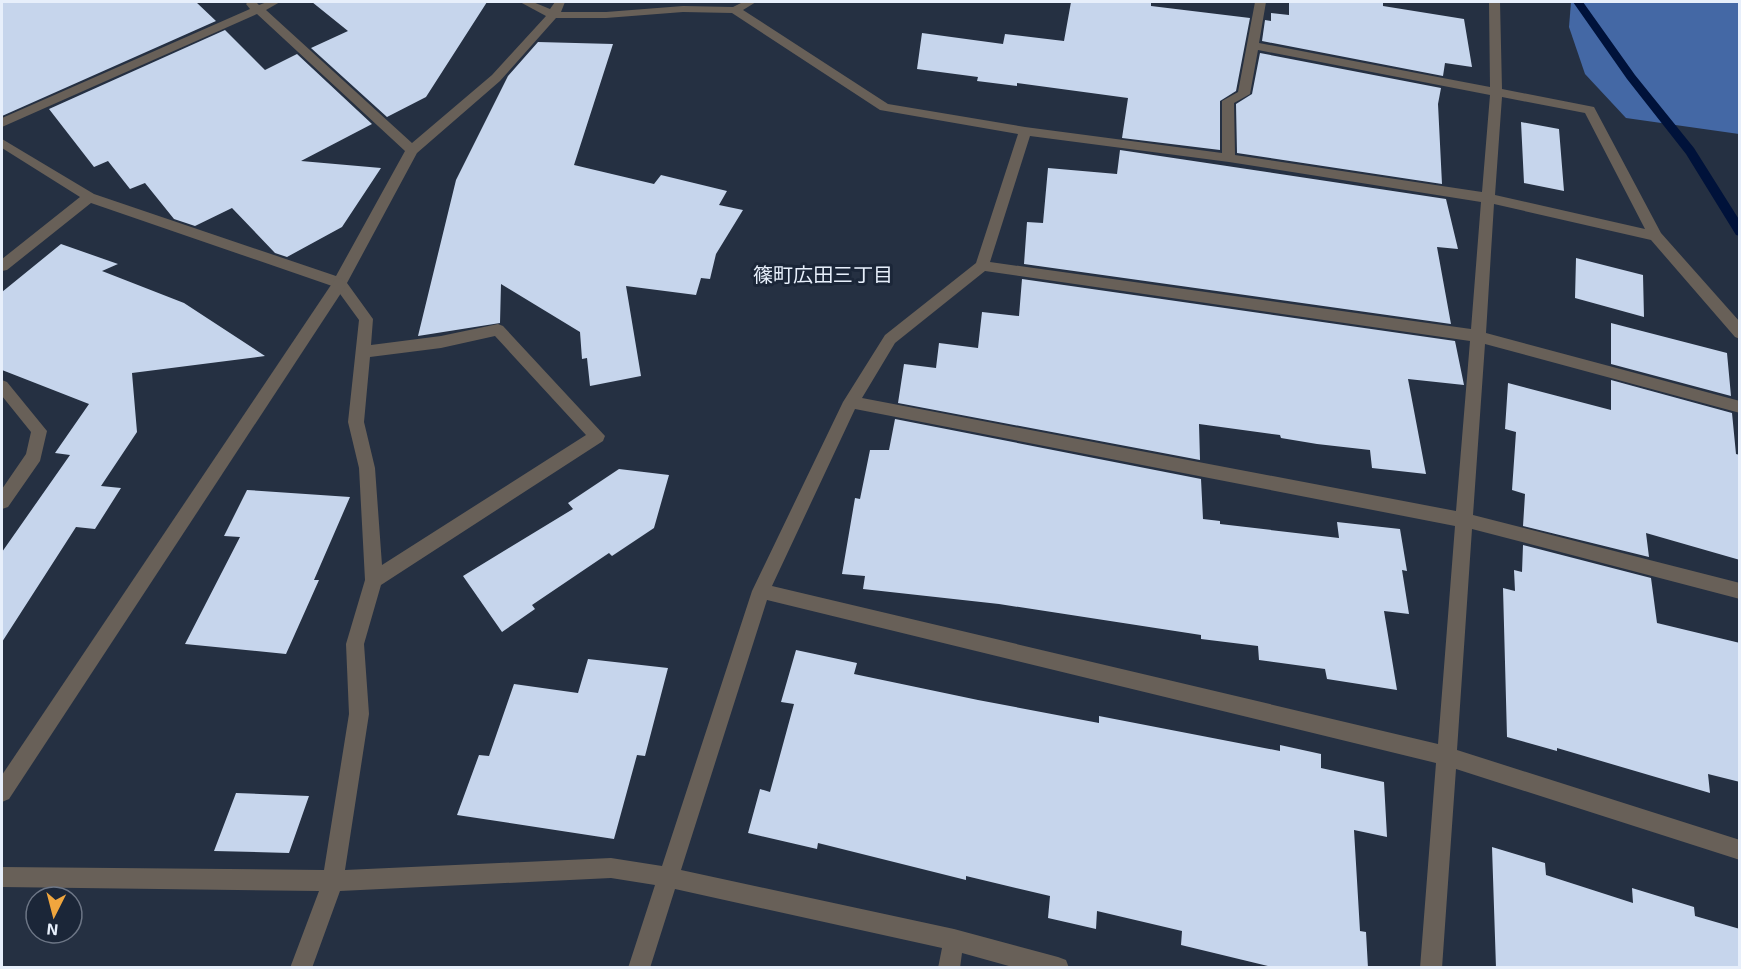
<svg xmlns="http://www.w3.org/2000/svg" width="1741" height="969" font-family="'Exo 2','Noto Sans JP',sans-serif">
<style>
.forest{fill:#4468a5}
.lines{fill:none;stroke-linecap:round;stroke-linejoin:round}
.stream{fill:#00123a;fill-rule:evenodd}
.building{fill:#c6d5ec}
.minor{fill:#686058;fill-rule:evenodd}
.tertiary{fill:#686058;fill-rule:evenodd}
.labels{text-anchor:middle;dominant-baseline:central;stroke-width:6;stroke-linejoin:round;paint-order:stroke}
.neighbourhood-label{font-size:20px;fill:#e7effb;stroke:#1b2638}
</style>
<rect width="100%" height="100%" fill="#253042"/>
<path class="forest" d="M1571,2H1739V134L1626,118L1585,74L1569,27Z"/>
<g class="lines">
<path class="stream" d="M1573,2H1583L1635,75L1694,148L1740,221V236L1736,235L1686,154L1627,79Z"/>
</g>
<path class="building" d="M2,2H196L216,21L2,116Z
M312,2H487L426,97L387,117L311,48L348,31Z
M1071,2H1151V6L1250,18L1236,91L1220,101V150L1122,138L1128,98L1017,83V86L977,81L978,77L917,69L922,33L1003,44L1005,34L1064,41Z
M1289,2H1383V6L1464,19L1472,67L1445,63L1443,76L1262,41L1265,20L1271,21V13L1289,15Z
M225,30L265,70L297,54L372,124L301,161L381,168L342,227L287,257L275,253L232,208L195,226L174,219L145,183L130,189L108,161L94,167L49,109Z
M538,42L613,44L574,165L654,184L661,175L727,191L719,205L743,210L716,254L710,279L701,278L696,295L626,286L641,376L590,386L587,358L582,359L580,332L501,284L500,323L418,336L456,180L508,76Z
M1260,53L1441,88L1438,104L1442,184L1237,153L1236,104L1252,94Z
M1521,122L1559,129L1564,191L1524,183Z
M1120,150L1446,199L1458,249L1437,247L1451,324L1024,264L1027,222L1043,223L1048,168L1117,174Z
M61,244L118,264L102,271L184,303L265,356L132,373L137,432L101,486L121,488L95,529L76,527L2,642V552L70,455L55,453L89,404L2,370V292Z
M1576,258L1643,275L1644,317L1575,298Z
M1022,279L1455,341L1464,385L1408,379L1426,474L1372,468L1370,450L1317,444L1281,438L1280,435L1199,424L1200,460L898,403L904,364L936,368L939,343L978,348L982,312L1019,316Z
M1611,323L1727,353L1731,396L1611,364Z
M1611,380L1732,413L1736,454L1740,455V560L1646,533L1649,557L1523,526L1525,494L1512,490L1516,432L1505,429L1508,383L1611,410Z
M895,419L1201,479L1203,519L1220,521V524L1339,538L1337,522L1400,529L1407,571L1402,570L1409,614L1384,611L1397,690L1327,679L1325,669L1259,660L1258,646L1201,639V635L999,604L863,589L865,576L842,574L855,498L860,499L870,450H889Z
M619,469L669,475L654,528L612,556L609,553L532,605L535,609L502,632L463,576L573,509L568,503Z
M247,490L350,497L314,580H319L286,654L185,644L240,537L224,536Z
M1523,545L1651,578L1657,623L1740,643V782L1708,774L1710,793L1557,748V751L1507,737L1503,588L1515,591L1514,570L1522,572Z
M796,650L857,663L854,674L978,700L1099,723V716L1280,751V745L1321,754V768L1384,782L1387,837L1354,830L1360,931L1366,932L1368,968H1276L1181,945L1182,931L1097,911L1096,929L1048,918L1050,896L966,876V880L818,843L817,849L748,833L760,789L770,792L794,704L781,702Z
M588,659L668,668L645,756L637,755L614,839L457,815L479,755L489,756L514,684L578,693Z
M236,793L309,796L289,853L214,851Z
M1492,847L1545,863L1546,875L1633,903L1632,888L1694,907L1695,916L1740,929V968H1496Z"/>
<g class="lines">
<path class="minor" d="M248,2H256L259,5L267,2H280L266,10L412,143L492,75L546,16L520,2H533L550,9L555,2H565L561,12H606L683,6L733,7L743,2H756L743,10L888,104L1025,127L1222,153V101L1238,92L1255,2H1266L1259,43L1490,87L1489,2H1500L1502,89L1594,107L1661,233L1740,322V339L1735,337L1651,240L1494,204L1486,333L1740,401V413L1485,344L1473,515L1740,583V599L1472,529L1457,750L1740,840V860L1456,769L1442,968H1420L1436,763L767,600L681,870L954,929L1058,957L1066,960L1069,968H1016L962,953L960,968H938L942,948L675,889L650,968H628L655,885L611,878L340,891L312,968H290L319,891L2,887V867L324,870L349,714L346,644L365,580L359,468L348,422L359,320L335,287L91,203L7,270L2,271V259L80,197L2,148V139L94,194L336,276L405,151L257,14L2,127V118L250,9L246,4ZM683,12L732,13L880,110L1018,134L976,263L885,335L843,402L752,591L662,866L611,858L345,870L369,714L364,644L381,585L603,441L605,436L503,326L498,324L441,336L371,345L373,319L347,283L417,153L500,81L556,18H606ZM1258,50L1490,95L1482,192L1235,155L1234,103L1250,94ZM1502,97L1585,113L1645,229L1495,195ZM1030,136L1229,162L1481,202L1471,329L990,262ZM985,271L1470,341L1456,511L862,398L895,343ZM495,336L586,435L382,565L375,468L364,422L370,357L441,348ZM855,409L1455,526L1438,744L772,586Z
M2,380L7,382L47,431L40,461L8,507L2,509V489L26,454L31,432L2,396Z"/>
<path class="tertiary" d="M340,278L347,283L345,287L9,799L2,802V775L335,279Z"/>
</g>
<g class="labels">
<g class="neighbourhood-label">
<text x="823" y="274">篠町広田三丁目</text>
</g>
</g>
<rect width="1741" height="969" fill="none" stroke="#e7effb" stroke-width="6"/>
<g transform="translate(54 915) rotate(186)"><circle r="28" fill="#1b2638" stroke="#6d7686" stroke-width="1.5"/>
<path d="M0-4.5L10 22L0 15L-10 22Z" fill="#f0a63e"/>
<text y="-9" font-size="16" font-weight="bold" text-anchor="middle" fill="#e7effb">N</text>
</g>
</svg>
